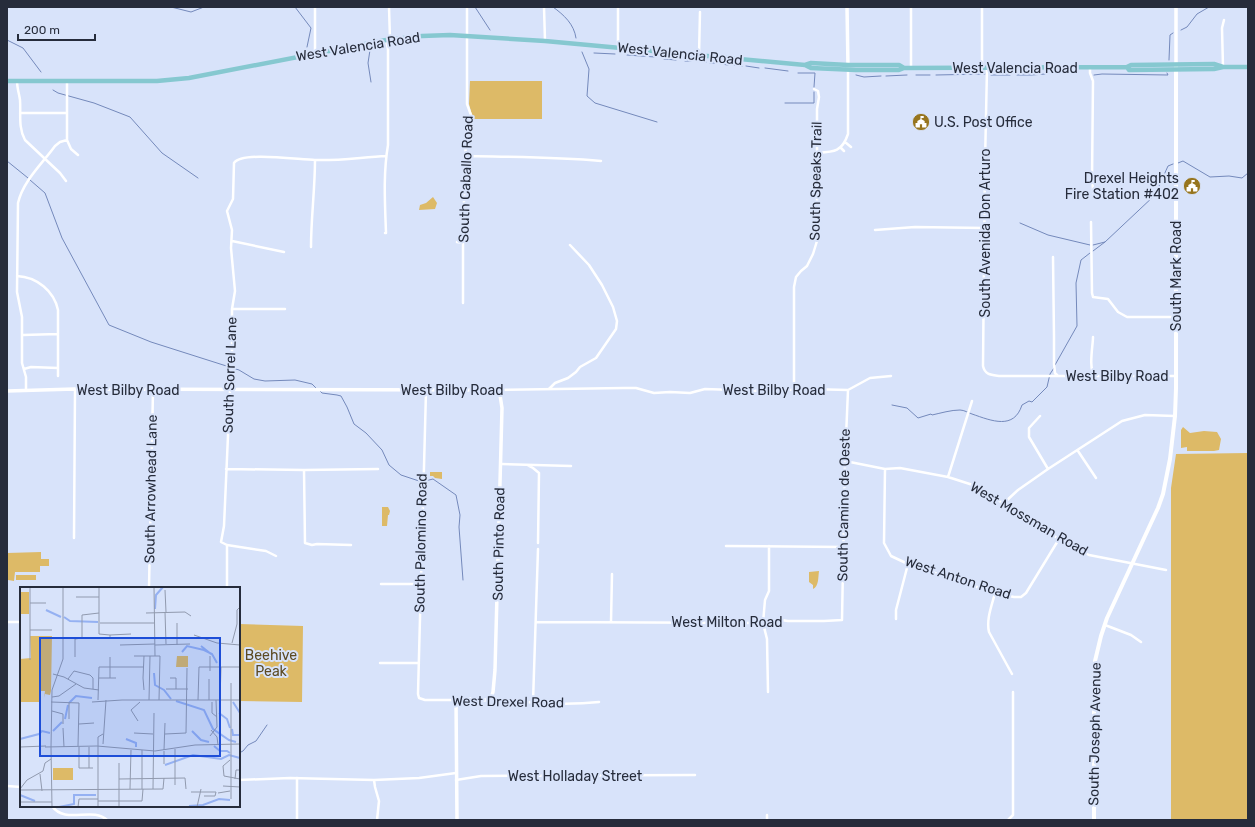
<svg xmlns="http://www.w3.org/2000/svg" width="1255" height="827" font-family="Rubik,sans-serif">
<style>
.green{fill:#ddba67}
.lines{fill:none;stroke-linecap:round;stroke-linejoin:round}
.stream{stroke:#7489bb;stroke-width:1}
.minor{stroke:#fff;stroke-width:2.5}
.tertiary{stroke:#fff;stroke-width:3.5}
.secondary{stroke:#fff;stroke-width:4}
.primary{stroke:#86c8d0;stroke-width:4.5}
.labels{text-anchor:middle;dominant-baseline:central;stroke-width:4;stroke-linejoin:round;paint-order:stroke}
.street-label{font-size:14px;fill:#262c3b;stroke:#d8e3fa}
.poi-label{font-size:14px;fill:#262c3b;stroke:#d8e3fa;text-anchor:start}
.park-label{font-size:14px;fill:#5c4a22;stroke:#d8e3fa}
.inset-river{fill:none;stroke:#95b1f2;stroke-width:2}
.inset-road{fill:none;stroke:#919aae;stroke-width:1}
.view{fill:#1d4ed8;fill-opacity:0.15;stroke:#1d4ed8;stroke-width:2}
.inset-edge{fill:none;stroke:#262c3b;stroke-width:2}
</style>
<rect width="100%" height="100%" fill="#d8e3fa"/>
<path class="green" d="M470,81H542V119H473L469,104Z
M433,197L437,203L435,209L419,210L420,205L426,203Z
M1183,427L1190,433L1204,431L1217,432L1221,439L1219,450L1214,451H1187V447L1181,448V430Z
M1248,453V820H1171V488L1176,454Z
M430,472H442V479L435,478L433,476H430Z
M382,507H388L390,511L389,515H388L387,526H382Z
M41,552V559H49V566H40V572H15L14,581L8,580L7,553Z
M819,571C818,578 819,586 813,589V585L809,582V572Z
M16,575H36V580H16Z
M239,624L303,626L302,702L239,701Z"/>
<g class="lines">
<path class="stream" d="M171,7L191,12L204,7
M295,7L311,28L307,47
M475,7L490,30
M553,7C564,15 574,24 576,38
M1181,30L1187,27L1197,14L1209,7
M7,40L23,48L41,72
M370,50L368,63L371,82
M582,52L589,69L587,96L595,103L657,122
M594,53L615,54
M627,55L655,57
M664,59L676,60
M1169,60L1170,35L1173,33
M685,61H691
M702,62H706
M710,63H715
M721,64L728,65
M734,65L742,66
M746,66L759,68
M765,68L788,71
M798,73H815L814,87
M856,75L864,77L881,76
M916,75H930
M936,75L985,74
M991,75H1010
M1017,75H1031L1046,74
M1094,75L1102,74L1168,75L1167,73
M886,76L907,75
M53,90L58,93L94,103L130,117L162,153L198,178
M785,103H814V92
M7,161L28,178
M1178,163L1183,161L1210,177L1229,176L1242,178L1248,173
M30,180L45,193L62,238L109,325L151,342L239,370L254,379L265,381L295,380L312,384L316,388
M1020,223L1048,235L1090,245
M1093,245L1105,242L1155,195L1168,166L1173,164
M1093,251L1105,242
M1055,365L1077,326L1076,283L1081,260L1090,253
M320,391L322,393L337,395L341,396L347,407L354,424L366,433L382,450L389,465L401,475L419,481L429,480L433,479L456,495L460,515L459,527L463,580
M892,405L907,408L918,418L931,414L932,415C941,413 951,410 960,410C964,410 969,413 972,414C992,421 1014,430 1022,405L1029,401L1032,402L1047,387L1050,374L1054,368
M239,753L243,751L248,745L256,741L267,725"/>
<path class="minor" d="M315,7V53
M389,7L390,39
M544,7L545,41
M911,7V68
M618,47V7
M699,55L700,12
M1223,67L1222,28L1224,20
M982,68V7
M987,68L985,163L983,366C985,375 991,375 999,376H1176
M1090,68V73L1093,81L1092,180L1094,197
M17,81C17,88 19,93 20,100C21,114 18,127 25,140L60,173L66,181
M67,82V140L71,149L78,155
M20,113H67
M845,142L851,147
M841,148L844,151
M817,153C834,152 842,152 848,134V70
M466,156C511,157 556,157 601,161
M1091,222L1092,293L1093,297L1108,299L1118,312L1127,317H1176
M875,230L915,227L985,228
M385,233H386C385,204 383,174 388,145V49L386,40
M232,241L284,252
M457,242L463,243
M311,247C311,218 315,189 315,160
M1053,257L1054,337V364L1055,373L1058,376
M17,276C37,277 54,291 58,310V376
M463,303V234L466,136L471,115L467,104V7
M232,309H285
M23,335L58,334
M1093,337C1093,346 1088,369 1095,376
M24,369L31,367L58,368
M549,389L555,383L568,378L576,372L580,367L596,358L616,329L617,321L613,307L602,285L589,265L570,245
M794,389V287L796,277L801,271L807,266L813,254L817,241V109L819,97L818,91L814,89
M26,390V377L22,363V317L17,292L18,203C23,181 42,164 55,146L60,142L67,140
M497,390L624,388H636L654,393L670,392L690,393L705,389L763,391L808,389L848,390L870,378L891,376
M426,391L418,694L419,698L425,700H456
M1040,416L1029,428V437L1048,469
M1078,451L1096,478
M845,461L885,469L900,468L948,477L976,486L1059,539L1089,555L1166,570
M501,464L571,466
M527,465L533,468L539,473L538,543
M226,469L304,470L378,469
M885,469L884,543L891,556L908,564L995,593L1014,597H1021L1026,593L1059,539
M304,470L305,543L312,545L317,544L351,545
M948,477L972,401
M1004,503L1018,490L1048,469L1122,421L1145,415L1175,416
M74,538L75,389
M227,545L266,551L276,556
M726,546L843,547
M381,584H420
M149,588L153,390
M227,588V545L221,542L224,526L230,390L232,381V309L235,291L231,248L232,230L227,211L233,199L234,163C242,151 300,160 315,160C339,161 363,157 386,156
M995,593C992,605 986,619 989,632L1012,674
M896,619V610L908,564
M7,622H21
M536,622L766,623L781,620L788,621H824L842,620L845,461L848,390
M611,622L612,574
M1105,625L1131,635L1141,642
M380,663H419
M768,692L767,639L763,623L765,600L769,591V546
M491,698C526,703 564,706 599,702
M533,702L538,549
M297,778V820
M239,780L290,778L374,780L419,778L456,773
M374,780L375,787L379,801L377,820
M456,780L481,776L695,775
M7,786L21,787
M52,806C65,825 93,806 107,820
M767,815V820
M1008,820L1013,815V692"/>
<path class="tertiary" d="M847,7L848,67
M1176,7V65
M7,391L75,389L497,390L500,395L502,408L495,670L493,692L491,698L486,700L470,699L456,700L457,820"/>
<path class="secondary" d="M1094,820V678L1095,661L1101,636L1107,618L1158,508L1163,494L1170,459L1175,416L1176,388V65"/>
<path class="primary" d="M805,65L811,63L848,65H899L904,68
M1127,67L1129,70L1214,69L1223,67H1248
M7,81H157L189,78L386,40L422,36L450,35L545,41L805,65L811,68L856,70H899L904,68L1127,67L1131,65L1214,64L1223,67"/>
</g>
<defs>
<symbol id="civic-disc" viewBox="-11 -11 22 22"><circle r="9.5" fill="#97751e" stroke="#d8e3fa"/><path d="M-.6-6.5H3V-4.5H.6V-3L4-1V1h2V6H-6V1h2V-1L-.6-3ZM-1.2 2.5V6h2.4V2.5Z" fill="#fff"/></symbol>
</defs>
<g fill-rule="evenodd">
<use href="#civic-disc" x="911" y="112" width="20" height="20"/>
<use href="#civic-disc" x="1182" y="176" width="20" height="20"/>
</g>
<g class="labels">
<g class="street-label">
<text transform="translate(358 47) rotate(-9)">West Valencia Road</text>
<text transform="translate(680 54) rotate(6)">West Valencia Road</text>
<text x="1015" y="68">West Valencia Road</text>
<text transform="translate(466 179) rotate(-88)">South Caballo Road</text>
<text transform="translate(816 181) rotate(-89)">South Speaks Trail</text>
<text transform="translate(985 233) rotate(-90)">South Avenida Don Arturo</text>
<text transform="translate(1176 276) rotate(-90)">South Mark Road</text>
<text transform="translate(230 375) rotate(-88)">South Sorrel Lane</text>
<text x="1117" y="376">West Bilby Road</text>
<text x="128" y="390">West Bilby Road</text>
<text x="452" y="390">West Bilby Road</text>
<text x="774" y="390">West Bilby Road</text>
<text transform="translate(151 489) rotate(-89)">South Arrowhead Lane</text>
<text transform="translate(844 505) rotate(-89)">South Camino de Oeste</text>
<text transform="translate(1029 519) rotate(30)">West Mossman Road</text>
<text transform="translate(421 543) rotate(-89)">South Palomino Road</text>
<text transform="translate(499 544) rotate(-89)">South Pinto Road</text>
<text transform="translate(958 578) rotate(18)">West Anton Road</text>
<text x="727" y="622">West Milton Road</text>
<text transform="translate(508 702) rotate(1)">West Drexel Road</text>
<text transform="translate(1095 734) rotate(-89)">South Joseph Avenue</text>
<text x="575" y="776">West Holladay Street</text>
</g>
<g class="poi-label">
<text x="934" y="122">U.S. Post Office</text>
<text x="1179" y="178" text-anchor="end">Drexel Heights<tspan x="1179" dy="16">Fire Station #402</tspan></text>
</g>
<g class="park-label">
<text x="271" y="655">Beehive<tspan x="271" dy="16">Peak</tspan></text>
</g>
</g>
<g transform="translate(20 587)">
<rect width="220" height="220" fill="#d8e3fa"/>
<path d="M0,5H9V27H0ZM10,49H32L31,104L30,108L25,107L24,111L25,104H21V115H0V72L11,71ZM157,69H168V80H156ZM33,181H53V193H33Z" fill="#ddba67"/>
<path class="inset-river" d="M135,22L136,8L143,0M26,23L41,30M44,30L50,34L78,35M181,59L191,67M162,65L167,59L184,63L192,67L197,76M134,86L135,98L144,103L151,112M156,114L184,123L193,142L209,153L216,155M213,115L220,126M49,116L56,109L72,111M199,126L207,132L210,141M45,132L48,118M212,142L213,148H220M33,144L42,135M172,144L181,153L189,155M0,152L19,147L22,144L30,146M106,152L116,156V160M194,159L200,164H207L210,166M145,178L173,168L201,172L209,168L220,171M0,208L15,214M169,219L183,218L199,212L210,213M39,220L54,217V208H76"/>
<path class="inset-road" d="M10,0V73M79,0V47L90,48M134,0L135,69M145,3L146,25M56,10H79M10,16H26M145,25L146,57M126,26L165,25L171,29M80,36H134M157,36V58M10,43H32M174,48L197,56L220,58M90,52V48L111,47M212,56L217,37V23L220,20M100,58L135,57M135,58L170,57M114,69H140L139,113M55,70V52L62,51V28L79,26M190,84V69M33,87L44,90L64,101L79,103M79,91H96M90,91V70M123,91L124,69M123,91L124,103M150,91H156V102M48,92L54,84L70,88L73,91V102M146,102H168M32,110L39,109L56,97M78,113L79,80H123M129,113L130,69M178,113L179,80H220M189,113V92M200,113L201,80M31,115L59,116L58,159M72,115L102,113H220M192,115V126L197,130M49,116V132M32,124L43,127V137M118,134L111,123L120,115M59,137L74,136M43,141L44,160M191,143L197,150L198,158M114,146L133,147M145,147L166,146L167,81M190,149L197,140L196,113M83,157L86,113M0,160L26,159M25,160L77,159L135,164L175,158L220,157M31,160L32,220M31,160L32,103L43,72V0M59,160V181H73M155,162V198M144,163L145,136M144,164V177M210,173L203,179L204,189L220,192M99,176V220M69,181V160M20,187L22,204M99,192L165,191L166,202M215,192L216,183H220M203,199L220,200M0,202L7,193L23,184L25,176L31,172M110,202L111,163M122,202V163M133,202L134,126M0,203L143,202L144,191M171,205H196L195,209H184M198,206L210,204M211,212V96M78,214H122L123,202M0,215H32M58,220L59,212H78M78,220V150L83,147M177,220L181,202"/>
<path class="view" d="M20,51H200V169H20Z"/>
<rect width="220" height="220" class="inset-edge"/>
</g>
<rect width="1255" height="827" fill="none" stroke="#262c3b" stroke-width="16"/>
<path d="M18 34v6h77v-6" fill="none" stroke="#262c3b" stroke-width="2"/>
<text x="24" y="34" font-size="12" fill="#262c3b" stroke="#d8e3fa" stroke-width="3" paint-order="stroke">200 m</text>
</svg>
